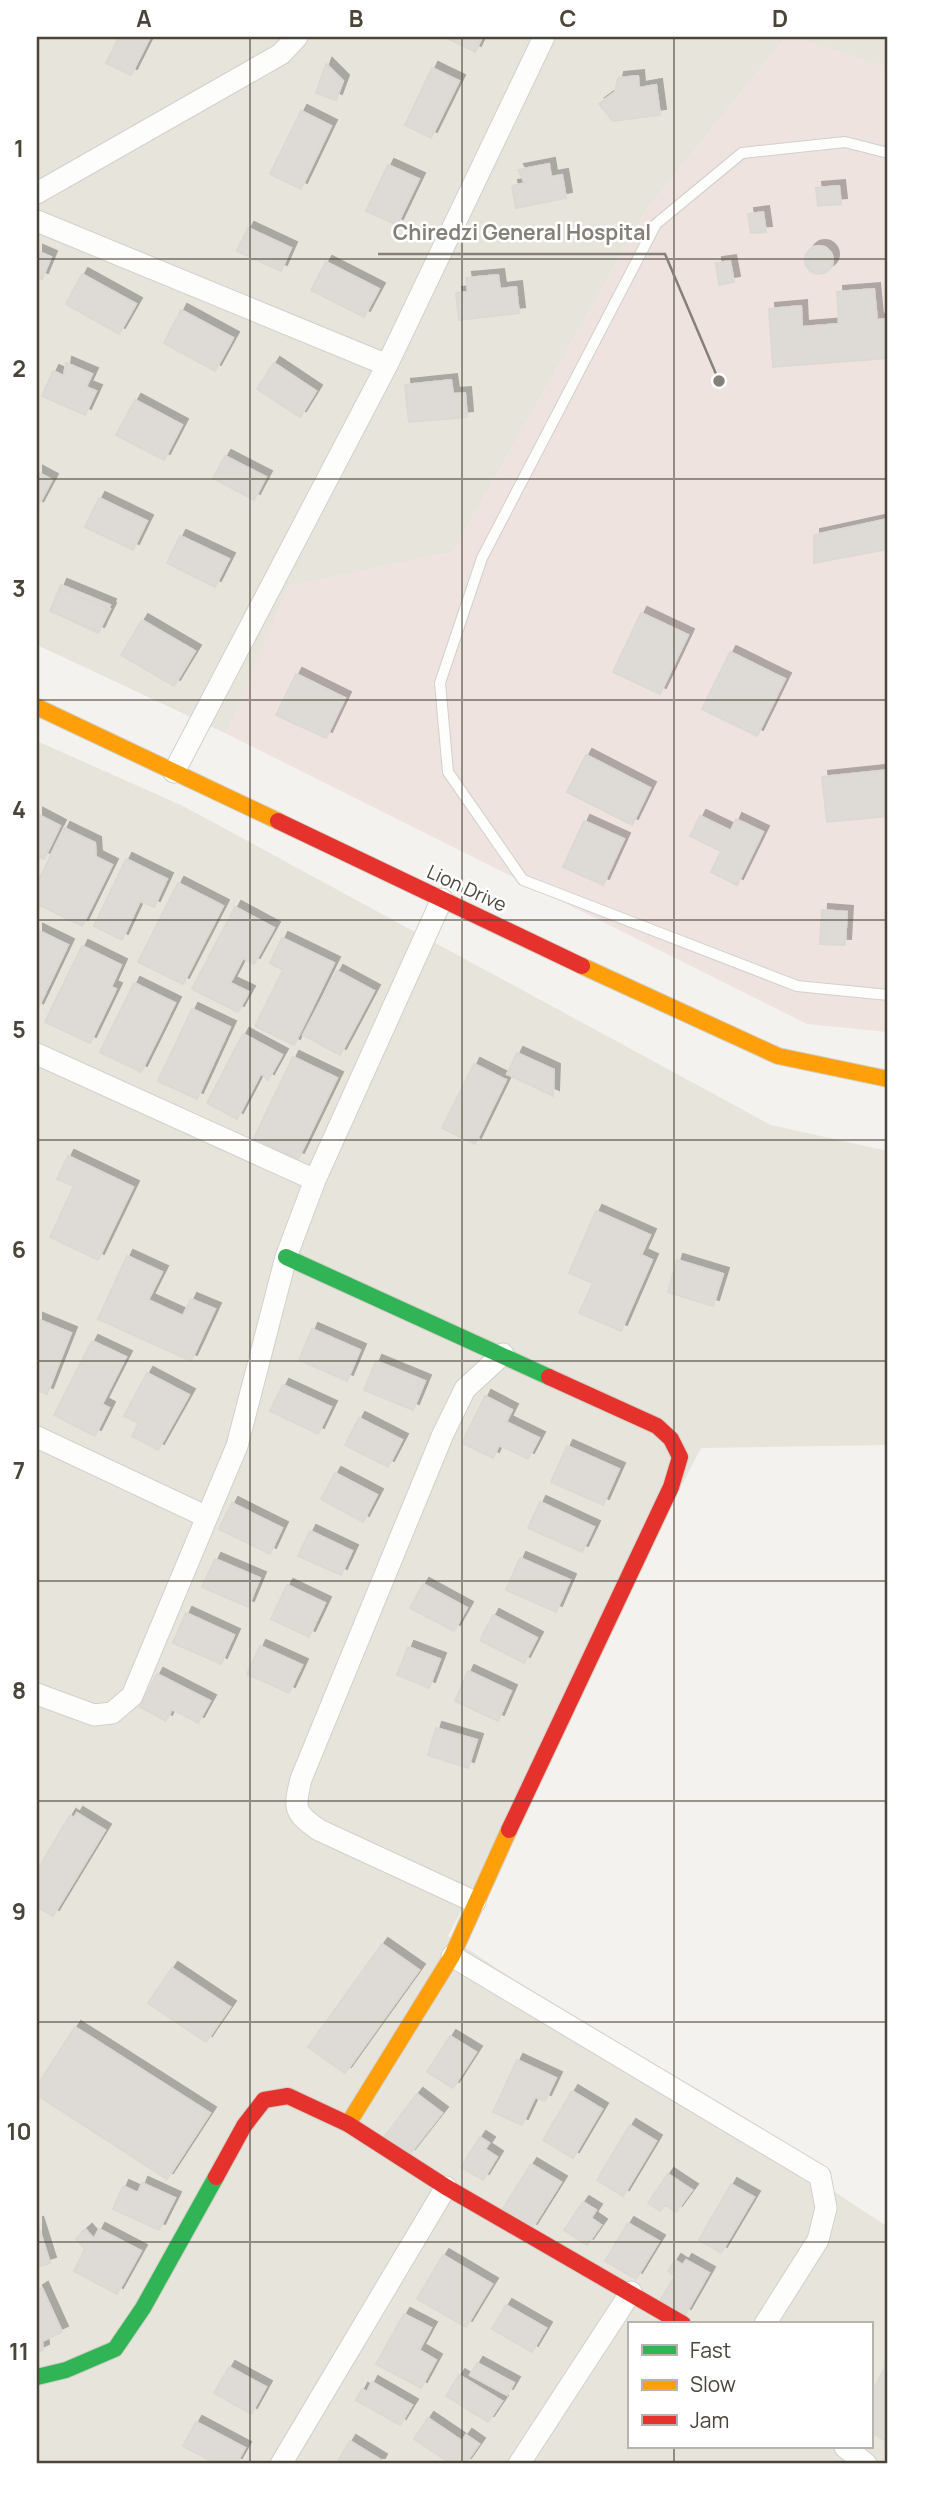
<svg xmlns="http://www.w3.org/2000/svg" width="925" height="2501" font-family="Manrope,sans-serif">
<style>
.residential{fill:#e7e4dc;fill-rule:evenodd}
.medical{fill:#eee3df}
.building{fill:#dedbd6;stroke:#dcd9d4;stroke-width:2;filter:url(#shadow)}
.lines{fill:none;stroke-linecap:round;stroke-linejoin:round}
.lane-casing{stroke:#d2d0cb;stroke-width:12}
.street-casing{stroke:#d2d0cb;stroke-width:23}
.fast-casing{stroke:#d3cfc5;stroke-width:18}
.slow-casing{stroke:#d3cfc5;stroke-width:18}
.jam-casing{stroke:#d3cfc5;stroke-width:18}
.lane{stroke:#fdfdfc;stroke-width:10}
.street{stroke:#fdfdfc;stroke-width:21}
.fast{stroke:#30b455;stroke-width:16}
.slow{stroke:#ff9f0a;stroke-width:16}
.jam{stroke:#e5322d;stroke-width:16}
.grid{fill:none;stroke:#4b4439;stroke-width:2;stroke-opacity:0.55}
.labels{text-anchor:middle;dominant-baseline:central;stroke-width:5;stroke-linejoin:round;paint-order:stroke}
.street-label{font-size:19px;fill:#4b4439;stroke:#fff}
.leader{fill:none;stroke:#868178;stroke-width:2.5}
.callout-dot{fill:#868178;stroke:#fff;stroke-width:2.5}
.callout-label{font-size:21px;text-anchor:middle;font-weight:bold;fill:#868178;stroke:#fff;stroke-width:5;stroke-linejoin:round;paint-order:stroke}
.neatline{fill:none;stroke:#4b4439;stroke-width:2.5}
.grid-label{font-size:23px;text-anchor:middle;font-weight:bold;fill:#4b4439}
</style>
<defs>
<filter id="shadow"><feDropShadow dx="6" dy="-6" stdDeviation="0" flood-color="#0004"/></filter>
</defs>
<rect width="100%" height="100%" fill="#f4f2ee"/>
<path class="residential" d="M37,37H786L647,209L453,552L289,586L227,734L37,645Z
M796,37H888V68Z
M37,741L183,806L771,1125L888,1151V1445L701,1448L448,1936L888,2227V2464H37ZM629,2324H871V2447H629Z"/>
<path class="medical" d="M786,37H796L888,68V1032L807,1024L227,734L288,586L453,552L647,209Z"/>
<path class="building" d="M119,37H144L149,39L131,75L106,63Z
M445,37H482L475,52Z
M326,64L343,81L336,100L316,93Z
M432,68L459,81L431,138L405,125Z
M638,76L639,88L656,85L660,115L613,121L599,104L615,92L618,78Z
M301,111L331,126L301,189L270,174Z
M549,164L551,177L562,175L566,198L516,208L512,186L525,183L518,170Z
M388,165L419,179L397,225L366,211Z
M839,186L841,204L818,206L816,188Z
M763,212L766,232L751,233L748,214Z
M248,228L291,248L281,271L237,251Z
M805 260a14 14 0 1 1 28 0a14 14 0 1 1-28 0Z
M37,251L51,257L42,279L37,277Z
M730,261L734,282L719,285L716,263Z
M326,262L379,289L364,317L311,290Z
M82,274L136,304L119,334L66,304Z
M498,275L500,289L516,287L519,313L459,320L456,293L468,292L466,278Z
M874,289L877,320L888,319V358L773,367L769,309L801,306L802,327L839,324L837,292Z
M181,310L233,338L215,371L164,343Z
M66,363L92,374L86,387L96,391L85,415L42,396L53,371L64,376Z
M274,363L316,391L300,417L257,389Z
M451,380L453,394L465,393L467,417L409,422L405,385Z
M135,400L182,425L164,460L116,435Z
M225,456L266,477L254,500L213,478Z
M37,472L52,480L37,508Z
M99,498L147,521L133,550L85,527Z
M888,519V549L814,563V535Z
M180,536L229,559L215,587L167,563Z
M61,585L110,605L99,632L50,611Z
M60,589L110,609L98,633L51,611Z
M641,613L688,635L660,694L613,672Z
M142,620L195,651L174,686L121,655Z
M730,652L785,679L757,736L702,709Z
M296,674L345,698L326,738L276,715Z
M586,755L650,788L632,825L567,792Z
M888,770V816L827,822L822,777Z
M37,814L60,826L44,859L38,856L37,858Z
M700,816L731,831L736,819L763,832L737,885L711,872L721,851L690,836Z
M584,821L624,839L603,885L563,867Z
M64,828L95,843L96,857L112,865L82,926L37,904V884Z
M126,859L167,879L154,907L140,901L122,940L94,926Z
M178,883L223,906L183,984L138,962Z
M235,907L274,928L254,964L243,958L230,983L249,992L238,1012L192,989Z
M822,910L847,912L845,945L820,944Z
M37,930L68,945L37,1010Z
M282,938L334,963L294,1045L255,1026L283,970L270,963Z
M82,946L121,965L111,987L116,989L90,1043L45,1022Z
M337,971L374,991L340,1055L303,1035Z
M134,983L175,1003L141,1072L100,1052Z
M192,1009L230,1027L197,1099L158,1081Z
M243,1034L282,1055L268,1080L261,1073L237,1119L207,1103Z
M517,1053L554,1070L553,1096L507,1074Z
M293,1057L337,1078L298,1159L254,1138Z
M474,1064L506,1080L475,1144L442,1128Z
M68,1156L133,1187L98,1260L50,1237L74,1186L57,1179Z
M596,1211L650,1235L641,1255L652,1260L621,1331L579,1313L593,1283L569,1273Z
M127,1256L162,1272L148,1300L183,1316L191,1299L215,1309L191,1361L98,1319Z
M677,1260L723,1274L713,1306L668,1292Z
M37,1319L71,1333L47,1394L37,1390Z
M312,1329L360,1350L347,1381L299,1360Z
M92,1341L126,1357L102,1404L109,1408L95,1436L54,1415Z
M376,1361L425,1381L413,1410L364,1390Z
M147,1373L189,1395L158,1450L132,1436L139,1423L124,1416Z
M283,1385L331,1407L318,1434L270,1411Z
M485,1396L512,1410L506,1422L539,1438L528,1459L499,1445L493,1458L462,1443Z
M359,1418L402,1440L388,1467L345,1445Z
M567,1446L619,1469L603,1505L551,1482Z
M335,1473L377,1495L363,1522L321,1499Z
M540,1502L594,1527L582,1552L528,1528Z
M232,1503L282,1528L270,1554L219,1529Z
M310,1531L352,1551L341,1575L298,1556Z
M520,1558L570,1580L556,1612L506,1590Z
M215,1559L260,1578L248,1607L202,1587Z
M423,1584L467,1608L454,1631L410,1608Z
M287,1585L325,1603L309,1637L271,1619Z
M186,1613L234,1635L221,1664L173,1643Z
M493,1615L537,1638L524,1663L480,1640Z
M260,1646L302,1665L289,1693L247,1674Z
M408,1647L440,1659L429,1688L397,1675Z
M468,1671L511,1691L498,1721L455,1701Z
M157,1674L210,1701L198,1723L172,1709L166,1721L140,1707Z
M436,1728L477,1740L468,1768L428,1755Z
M77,1813L105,1830L53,1916L37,1907V1871L70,1815L74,1818Z
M382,1944L419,1970L345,2073L308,2047Z
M172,1968L230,2007L206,2042L148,2003Z
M75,2027L210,2113L167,2179L37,2095V2086Z
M450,2036L476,2052L453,2088L427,2072Z
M517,2060L556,2078L545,2101L535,2097L522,2125L493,2112Z
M572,2091L602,2109L573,2158L543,2140Z
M417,2094L442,2113L409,2155L384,2137Z
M630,2125L656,2141L623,2196L597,2180Z
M480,2137L489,2143L485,2149L497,2157L483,2180L461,2167Z
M531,2164L561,2182L531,2230L501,2212Z
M668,2174L692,2190L676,2212L665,2205L660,2211L648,2203Z
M142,2183L175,2198L159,2230L113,2209L123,2186L138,2193Z
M731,2184L754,2197L721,2253L699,2240Z
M583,2202L596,2210L591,2218L601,2225L587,2245L564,2230Z
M37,2222L50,2263L37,2267Z
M628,2223L659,2241L636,2279L605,2261Z
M99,2229L141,2251L117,2294L74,2271L85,2249L76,2239L86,2230L94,2239Z
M443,2255L492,2284L466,2327L417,2299Z
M675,2260L683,2265L686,2260L709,2273L685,2315L660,2301L675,2276L668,2271Z
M42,2288L62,2332L42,2341L43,2350L37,2353V2291Z
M506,2305L546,2328L532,2352L492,2329Z
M404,2314L431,2328L419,2350L436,2360L421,2388L376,2364Z
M888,2362V2442L871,2432V2394Z
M477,2363L514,2383L507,2395L470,2375Z
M229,2367L266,2387L251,2414L214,2393Z
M459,2375L502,2401L488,2422L446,2396Z
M372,2382L412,2405L400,2425L356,2400L362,2389L367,2392Z
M428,2418L462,2441L466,2435L479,2444L465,2464H445L447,2461L414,2439Z
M196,2422L245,2448L236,2464H217L183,2446Z
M350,2441L381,2460L379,2464H343L338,2461Z"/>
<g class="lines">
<defs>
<path id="lane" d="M888,153L845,142L742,153L656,224L482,558L440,683L448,772L523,880L797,986L888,995"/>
<path id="street" d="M37,193L281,54L297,37
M37,221L387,365
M174,772L387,365L544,37
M37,1054L315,1180
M37,1437L207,1517L132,1696L112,1713L94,1715L37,1694
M207,1517L237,1446L286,1257L315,1180L442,899
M475,1902L319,1830C293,1812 294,1808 301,1779L443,1434L465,1389L503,1354
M452,1956L820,2176L826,2208L818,2240L765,2324
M845,2447L866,2464
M281,2464L446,2187
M519,2464L631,2292"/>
<path id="fast" d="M286,1257L549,1377
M37,2377L66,2370L115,2349L143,2308L216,2177"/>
<path id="slow" d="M37,707L278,821
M582,966L778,1056L888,1079
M348,2124L452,1956L509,1830"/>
<path id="jam" d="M278,821L582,966
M509,1830L671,1487L680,1457L671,1439L657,1426L549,1377
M216,2177L244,2126L264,2100L288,2096L348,2124L446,2187L683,2324"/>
</defs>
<use href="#lane" class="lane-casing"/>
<use href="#street" class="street-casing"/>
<use href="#fast" class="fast-casing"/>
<use href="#slow" class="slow-casing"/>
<use href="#jam" class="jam-casing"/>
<use href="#lane" class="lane"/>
<use href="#street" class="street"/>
<use href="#fast" class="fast"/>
<use href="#slow" class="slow"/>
<use href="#jam" class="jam"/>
</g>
<path class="grid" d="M250,37V2464M462,37V2464M674,37V2324M37,259H888M37,479H888M37,700H888M37,920H888M37,1140H888M37,1361H888M37,1581H888M37,1801H888M37,2022H888M37,2242H888M674,2447V2464"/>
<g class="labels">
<g class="street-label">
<text transform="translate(467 888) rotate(25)">Lion Drive</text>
</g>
</g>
<path class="leader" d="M719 381L665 254H378"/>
<circle class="callout-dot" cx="719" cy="381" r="7"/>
<g class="callout-label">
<text x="522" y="240">Chiredzi General Hospital</text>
</g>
<rect width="925" height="2501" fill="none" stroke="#ffffff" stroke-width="77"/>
<rect x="628" y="2322" width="245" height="126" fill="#ffffff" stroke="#b7b4b0" stroke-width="2"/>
<rect x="642" y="2345" width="35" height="10" fill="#30b455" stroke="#b7b4b0" stroke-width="2"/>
<text x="690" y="2358" font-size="21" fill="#4b4439">Fast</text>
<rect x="642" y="2380" width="35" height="10" fill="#ff9f0a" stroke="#b7b4b0" stroke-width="2"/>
<text x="690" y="2392" font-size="21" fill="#4b4439">Slow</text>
<rect x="642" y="2415" width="35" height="10" fill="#e5322d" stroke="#b7b4b0" stroke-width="2"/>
<text x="690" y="2428" font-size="21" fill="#4b4439">Jam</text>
<rect x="38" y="38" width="848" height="2424" class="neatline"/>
<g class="grid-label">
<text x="144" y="27">A</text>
<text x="356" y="27">B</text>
<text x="568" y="27">C</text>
<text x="780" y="27">D</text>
<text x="19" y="157">1</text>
<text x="19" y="377">2</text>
<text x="19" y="597">3</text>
<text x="19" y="818">4</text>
<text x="19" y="1038">5</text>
<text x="19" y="1258">6</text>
<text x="19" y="1479">7</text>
<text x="19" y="1699">8</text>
<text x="19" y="1920">9</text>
<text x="19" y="2140">10</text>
<text x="19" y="2360">11</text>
</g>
</svg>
